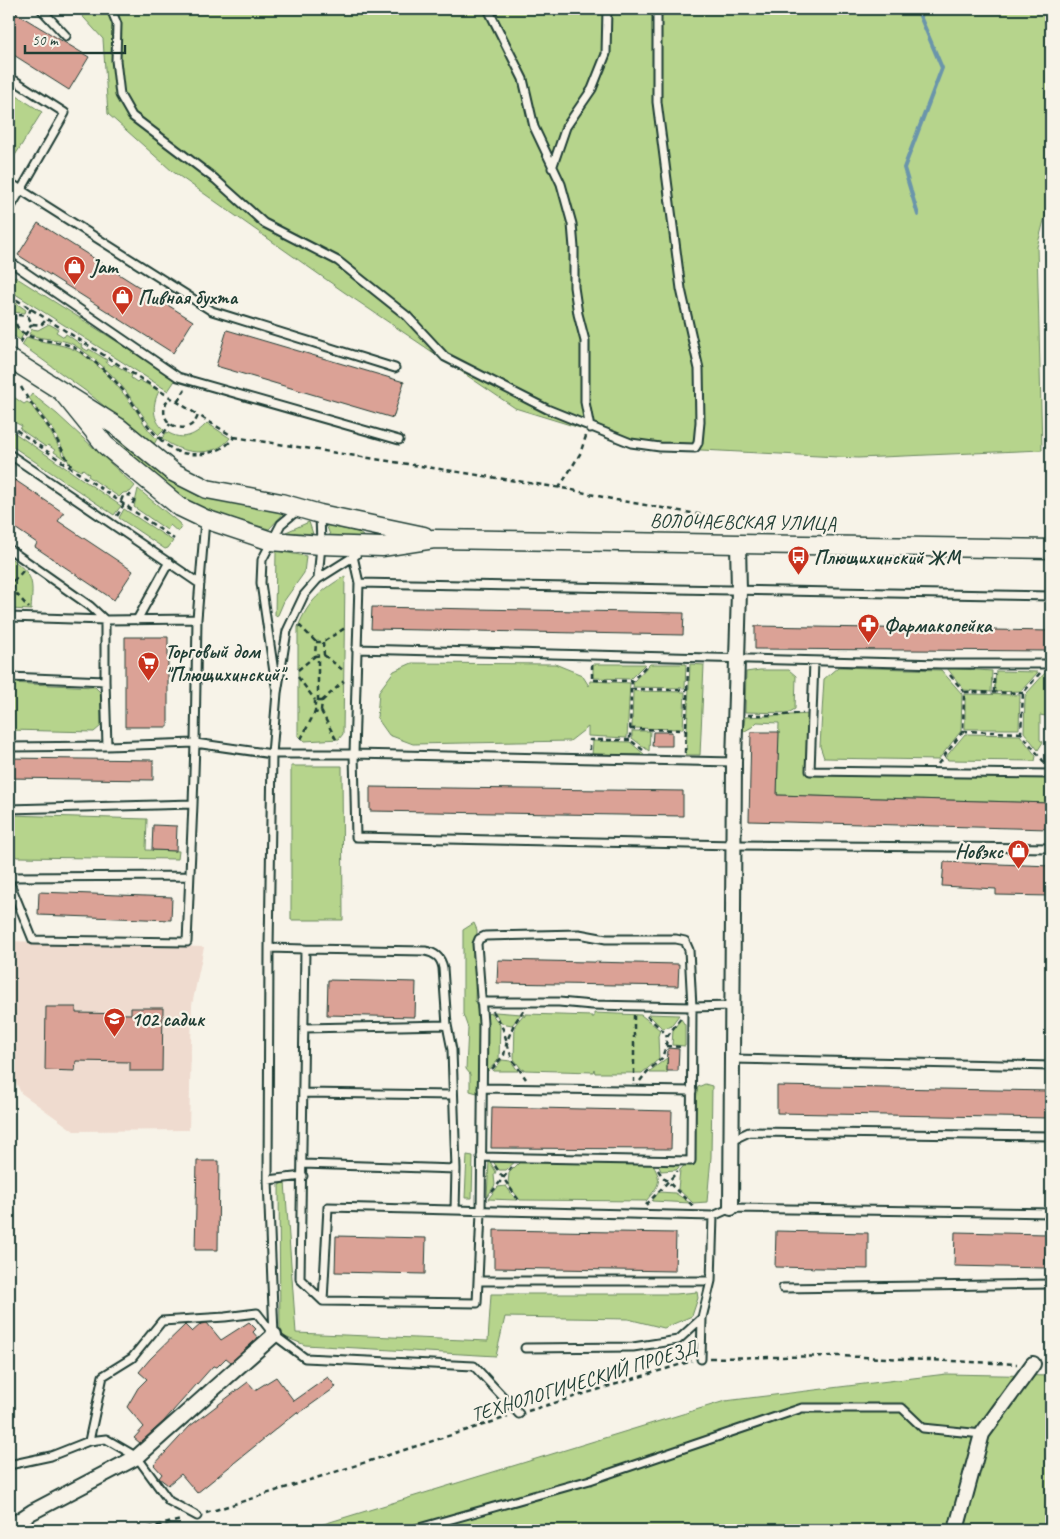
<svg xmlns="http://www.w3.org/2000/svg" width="1060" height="1539" font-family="Caveat,sans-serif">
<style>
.built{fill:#efdbcf}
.green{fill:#b6d48c;stroke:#6a8860}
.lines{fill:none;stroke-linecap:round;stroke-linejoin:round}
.stream{stroke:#6b95ab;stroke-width:4}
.building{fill:#dba296;stroke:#1f3d34}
.service-casing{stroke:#1f3d34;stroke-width:11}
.minor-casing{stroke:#1f3d34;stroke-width:18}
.tertiary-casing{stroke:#1f3d34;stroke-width:21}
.path{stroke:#1f3d34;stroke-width:2.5;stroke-dasharray:5 4;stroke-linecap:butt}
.service{stroke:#f7f3e8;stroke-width:7}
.minor{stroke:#f7f3e8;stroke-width:14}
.tertiary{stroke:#f7f3e8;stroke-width:18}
.labels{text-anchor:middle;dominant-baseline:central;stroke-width:4.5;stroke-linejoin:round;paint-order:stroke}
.poi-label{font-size:20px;font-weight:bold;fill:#1f3d34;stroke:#f7f3e8;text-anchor:start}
.street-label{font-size:20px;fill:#1f3d34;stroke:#f7f3e8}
</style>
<rect width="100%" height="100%" fill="#f7f3e8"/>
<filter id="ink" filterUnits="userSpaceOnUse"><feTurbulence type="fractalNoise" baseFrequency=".02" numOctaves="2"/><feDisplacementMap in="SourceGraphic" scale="10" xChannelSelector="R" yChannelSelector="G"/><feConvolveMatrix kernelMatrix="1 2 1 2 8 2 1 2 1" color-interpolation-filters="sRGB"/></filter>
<g filter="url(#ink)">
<path class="built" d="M9,941L204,947L192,1005L189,1130L74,1131L21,1093L9,1068Z"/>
<path class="green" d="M76,9H1051V194L1037,247L1042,450L858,458L642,447L515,408L344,292L172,171L108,114L103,39Z
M9,91L42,112L14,157L9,154Z
M9,273L176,379L168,391L9,290Z
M9,298L26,310L25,313L9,312Z
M9,316L13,317L16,327L23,335L20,340L9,333Z
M49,324L58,329L56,332L64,337L66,334L82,345L81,347L88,351L89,349L107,360L106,362L112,366L114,364L132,375L131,378L137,382L139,380L159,391C152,405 152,419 164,430L159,435C147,424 141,411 131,398C116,377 96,358 74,345C61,337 43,341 29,334L32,329L38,330Z
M27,337C42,343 60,343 75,350C100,363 121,389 137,412C143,422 148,431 157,439L153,446L87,392L22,345Z
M9,394L24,404L27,402L30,404L50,431L66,460L54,452L55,450L48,445L46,447L20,429L22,426L14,422L12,424L9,422Z
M32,394L57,414L135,486L130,492L123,493L119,497L88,476L89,474L83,469L81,471L70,465L55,432L29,398Z
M207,423L230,438C215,459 179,454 162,438L167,432C183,442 196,435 207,423Z
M105,428L174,483L202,498L286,511L269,529L201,509L172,493Z
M9,429L121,506L114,515L9,444Z
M138,489L179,523L181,527L178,532L170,525L167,530L134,507Z
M124,509L173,541L168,548L165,549L119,518Z
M309,522L313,534L286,532Z
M326,525L358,532L363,536L356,538L331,537Z
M276,551L306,556L304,573L284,601L278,615L275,616Z
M9,557C35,576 33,580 31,610L9,609Z
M345,576L343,734L339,739L305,741L298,736V627C308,601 322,590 345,576Z
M412,663L555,664L582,675L589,686L590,681L630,683L627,738L588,736V727L570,741L413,744L389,735L377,718L379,691L394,671Z
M593,664H645L630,679L593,678Z
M650,664H686L685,688L633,687L634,681Z
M690,664L704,665L700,755H686Z
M838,667L941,670L962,694L961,731L938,760L824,758L820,746L824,679Z
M947,668L992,671L991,692L964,690Z
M760,670H789L796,676L795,709L788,713L745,712L746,672Z
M996,671L1038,672L1021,691L994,692Z
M1046,672H1051V717L1040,715V740L1043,742L1038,750L1024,732L1025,697L1027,693Z
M9,683L95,687L101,693V726L94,732L9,730Z
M633,691L685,692L683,729L632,728Z
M965,694L1020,695L1019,729H965Z
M812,714L810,770L1051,776V829H1049L1050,803L777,795L779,723L757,722L752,727L743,732L745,717Z
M632,731H650L649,751L632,738Z
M965,734L1020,735L1036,756L1035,761L948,760L945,758Z
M593,741L630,742L645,755H592Z
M291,766H342L343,920H291Z
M9,815L147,819L146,850L179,851L178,859L17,857L9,852Z
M474,923L477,930L475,1000L480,1020L477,1093L470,1091V1074L466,1069L468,1028L463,1014V930Z
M495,1012L521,1014L512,1025L501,1023Z
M491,1013L500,1025L499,1059L488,1071L486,1070L487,1014Z
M594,1013L641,1015L660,1030L658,1036L659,1059L642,1073H595L594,1069L593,1072L525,1070L523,1069V1071L514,1059L515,1025L524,1014V1017L526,1014L592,1016V1017H594Z
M648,1014L679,1015L670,1027L662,1028Z
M681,1019L685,1025V1046L672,1045L673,1030Z
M667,1058V1073H650V1071Z
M502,1060L511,1061L518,1071H493Z
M705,1084L712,1086L711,1157L707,1202L693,1203L678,1189L680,1170L692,1157L697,1090L698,1087Z
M467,1155L473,1156L472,1198H465Z
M655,1157H690L676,1170L661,1171Z
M518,1159L506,1170H499L492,1160Z
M489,1160L496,1172L494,1175L495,1185L487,1197Z
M522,1160L651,1162C663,1181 660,1184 646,1201L520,1200L508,1184L509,1173Z
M285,1182L296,1333L488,1341L491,1294H676L697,1292L698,1298L692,1316L664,1328L628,1319L505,1317L496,1356L305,1345L280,1335L279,1185Z
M506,1186L516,1200L488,1199L498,1187Z
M659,1192L675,1193L690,1203L652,1201Z
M946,1374L1051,1376V1530H304L725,1401Z"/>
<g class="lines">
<path class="stream" d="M917,9L942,68L904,168L918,215"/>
</g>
<path class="building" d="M9,9L89,57L69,90L9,52Z
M38,223L193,321L173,353L18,255Z
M227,330L404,382L393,418L216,366Z
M9,476L64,513L58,521L133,571L114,600L35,547L37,543L9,524Z
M372,607L684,613L683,635L371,629Z
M755,626L1051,631V651L755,649Z
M125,637H168V727H125Z
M653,732H672V746H652Z
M751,732H779L777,795L1050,803L1049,829L749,821Z
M9,758L153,760V780L9,778Z
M370,787L683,791V816L370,811Z
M153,825L177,826L176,851L152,850Z
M944,862L1051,866V896L996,895V889L942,886Z
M39,892L172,897L171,920L38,915Z
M498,960L679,964L678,986L497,983Z
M328,980L416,982L415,1017L327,1015Z
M46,1007H76V1013L131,1014V1008H163L162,1071H130V1062L76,1061L75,1071L45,1070Z
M668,1048L679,1049L678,1071H667Z
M777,1086L1050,1091L1049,1118L777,1113Z
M492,1107L672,1111L671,1149L491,1148Z
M197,1161H219L218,1250H195Z
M494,1230L676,1233L675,1271L494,1268Z
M776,1231L868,1233V1269L775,1267Z
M955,1232L1046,1234L1045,1268L954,1266Z
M336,1236L426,1238L425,1274L335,1272Z
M249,1322L256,1329L253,1332L258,1338L231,1362L226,1358L217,1367L213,1366L164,1421L140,1443L134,1438L144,1427L127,1407L138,1388L147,1379L139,1372L150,1359L185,1325L192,1332L201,1324L207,1323L221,1340Z
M276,1377L294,1401L328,1377L336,1387L298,1414L297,1412L197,1493L181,1474L168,1485L159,1478L162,1474L154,1465L190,1426L248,1382L255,1390Z"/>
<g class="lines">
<defs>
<path id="service" d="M41,9L66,36
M111,9L117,24L116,60L120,95L132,116L215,179L264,223L338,261L407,316L445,357L547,409L631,443L660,447L695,448L698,443L700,422L699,369L681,289L657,102V9
M488,9L523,79L534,127L561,184L572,224L574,248V287L578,314L585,341V402L590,428
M9,77L65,113L21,190L9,182
M552,168L566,127L592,89L606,54L607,9
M9,210L21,190L212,311L395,368
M9,261L178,377L399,440
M9,454L200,584
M9,549L90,606L105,620L197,619L195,743L272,754H354L356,837L735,845L1051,848
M353,556L359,583L354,754L734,762
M318,579L356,555
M359,583L1051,596
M9,617L105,620V681L9,677
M197,619L205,520
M137,620L169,562
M356,649L941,664H1051
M814,661L810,771L1051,774
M105,681L107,746
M276,686L261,583L262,560L281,524L298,510
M9,747L107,746L195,743L193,804L9,809
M9,877L189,876
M9,881L33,940L187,942L193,804
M269,948L305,949L300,1279L323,1301
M305,949L425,951C435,953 441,957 443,968L447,1025L452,1050L456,1169L455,1210
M481,1002H559L592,1005L692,1007L731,1006
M305,1028L447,1025
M732,1059L1051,1066
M482,1088L692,1091
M304,1093L453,1095
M732,1140L749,1132L1051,1136
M481,1157L691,1161L692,1007L689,950L685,941L676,939H606L579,934L485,936L479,939L477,944L483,1023L481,1212L478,1281H711
M303,1164L456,1169
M268,1180L303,1176
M478,1281L477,1303L323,1301L328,1207L713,1216L731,1208L1051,1213
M783,1288L1051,1284
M274,1335L268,1180L269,948L272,754L277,693L287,631L304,595L318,579L321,545L320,514
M525,1348L633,1347L678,1340L702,1318L711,1281L713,1216
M701,1359L702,1318
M89,1441L103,1376L132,1358L162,1321L225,1317L257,1313L274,1335L305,1358L474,1366L519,1414
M9,1465L51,1456L89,1441L106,1439L137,1457L169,1501L197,1516
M412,1530L590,1480L802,1408H902L923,1428L982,1434
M896,1530H897"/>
<path id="minor" d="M731,1208L734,762L739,591L738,543
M9,1527L32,1512L137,1457L274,1335
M956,1530L982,1434L1033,1364"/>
<path id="tertiary" d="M9,358L118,427L173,472L207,489L281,503L320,514L424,536
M63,393L105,445L180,507L205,519L271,541L321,545L382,547L434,539L1051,549"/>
</defs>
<use href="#service" class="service-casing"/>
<use href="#minor" class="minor-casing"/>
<use href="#tertiary" class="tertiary-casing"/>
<path class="path" d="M9,295L198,415C191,440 149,425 170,396
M31,308L28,316L32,324L41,325L47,319
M9,314L28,316
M15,315C13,344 56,338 73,347C96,360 117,381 132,402C141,415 148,428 160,439L170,424
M20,343L32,324
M21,387L28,399L52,431L71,466
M178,401L185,390
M9,425L174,539
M234,437L568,489L616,500L709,516
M160,439C165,444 170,448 176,451C194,458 223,454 234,437L198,415
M559,488L580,454L586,436
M121,501L123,496L130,495L134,501L132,505L128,507
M117,516L124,504
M23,571L14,581L13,590L29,608
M9,578L14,581
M299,625L316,642
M323,642L324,655L315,656L316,642H323L345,628
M324,655L344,671
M592,664V680L632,681
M298,670L315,656
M1040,673L1023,693L1021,733L1044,762L1045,766
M950,675L964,692
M298,677L315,700
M631,689L687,690
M994,693V674
M318,701H322L321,711L318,713L315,712V700L318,701V656
M322,701L344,681
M321,711L338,743
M748,715H783L803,713
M630,729L685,730
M963,731L1021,733
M301,739L315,712
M590,750V740H630
M643,750L630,740L631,689L632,681L646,666
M685,753L688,666
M938,764L963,731L964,692L1023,693
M493,1011L503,1029L512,1059L526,1079
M634,1015V1082
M647,1016L664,1032L667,1037
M666,1046L682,1047
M492,1069L504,1055L507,1041L514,1024L523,1011
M640,1081L647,1072L662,1058L666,1046L667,1037L682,1016
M495,1166L519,1201
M658,1170L662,1176L694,1207
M492,1192L512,1167
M646,1205L678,1171
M710,1358L840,1356L1017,1364
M1045,1364L1051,1365
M528,1411L692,1361
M206,1513L508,1417
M139,1530L181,1520"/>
<use href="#service" class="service"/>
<use href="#minor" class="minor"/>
<use href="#tertiary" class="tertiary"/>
</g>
</g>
<defs>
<symbol id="shop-pin" viewBox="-11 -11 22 30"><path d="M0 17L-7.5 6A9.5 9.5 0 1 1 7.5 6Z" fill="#c8321e" stroke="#f7f3e8"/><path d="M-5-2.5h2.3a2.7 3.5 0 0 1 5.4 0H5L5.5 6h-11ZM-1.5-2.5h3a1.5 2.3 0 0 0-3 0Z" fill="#fff"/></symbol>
<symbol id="bus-pin" viewBox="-11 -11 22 30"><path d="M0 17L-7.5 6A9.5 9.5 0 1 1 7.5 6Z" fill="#c8321e" stroke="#f7f3e8"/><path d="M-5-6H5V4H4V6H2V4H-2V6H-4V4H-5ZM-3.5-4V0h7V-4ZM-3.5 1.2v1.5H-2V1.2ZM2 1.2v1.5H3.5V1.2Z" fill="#fff"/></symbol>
<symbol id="pharmacy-pin" viewBox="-11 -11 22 30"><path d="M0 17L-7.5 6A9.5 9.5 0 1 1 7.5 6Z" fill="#c8321e" stroke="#f7f3e8"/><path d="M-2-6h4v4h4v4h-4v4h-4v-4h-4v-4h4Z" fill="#fff"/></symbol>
<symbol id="supermarket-pin" viewBox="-11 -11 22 30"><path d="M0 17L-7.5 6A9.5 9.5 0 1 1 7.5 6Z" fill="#c8321e" stroke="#f7f3e8"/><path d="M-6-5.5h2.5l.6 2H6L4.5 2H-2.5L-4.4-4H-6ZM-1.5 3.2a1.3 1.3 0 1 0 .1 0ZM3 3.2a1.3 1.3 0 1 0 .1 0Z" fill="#fff"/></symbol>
<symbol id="school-pin" viewBox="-11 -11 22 30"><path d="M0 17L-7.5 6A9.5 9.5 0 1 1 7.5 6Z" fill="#c8321e" stroke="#f7f3e8"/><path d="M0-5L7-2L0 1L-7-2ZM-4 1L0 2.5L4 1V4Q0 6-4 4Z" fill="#fff"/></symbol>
</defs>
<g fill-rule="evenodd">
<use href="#shop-pin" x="62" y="254" width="25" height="34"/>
<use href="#shop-pin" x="110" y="284" width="25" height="34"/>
<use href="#bus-pin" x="786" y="544" width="25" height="34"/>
<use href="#pharmacy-pin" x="856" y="612" width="25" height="34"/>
<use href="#supermarket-pin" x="136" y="650" width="25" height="34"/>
<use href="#shop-pin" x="1006" y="838" width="25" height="34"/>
<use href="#school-pin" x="102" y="1006" width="25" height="34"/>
</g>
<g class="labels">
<g class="poi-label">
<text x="91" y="266">Jam</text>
<text x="138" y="297">Пивная бухта</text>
<text x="814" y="557">Плющихинский ЖМ</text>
<text x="884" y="625">Фармакопейка</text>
<text x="165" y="651">Торговый дом<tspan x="165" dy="23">"Плющихинский".</tspan></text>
<text x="1003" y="851" text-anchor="end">Новэкс</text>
<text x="131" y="1019">102 садик</text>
</g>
<g class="street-label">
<text transform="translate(743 522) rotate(1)">ВОЛОЧАЕВСКАЯ УЛИЦА</text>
<text transform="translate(584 1381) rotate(-17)">ТЕХНОЛОГИЧЕСКИЙ ПРОЕЗД</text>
</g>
</g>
<rect width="1060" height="1539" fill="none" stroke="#f7f3e8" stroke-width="30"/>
<rect x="15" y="15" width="1030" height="1509" fill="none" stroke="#1f3d34" stroke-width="2" filter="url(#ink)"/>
<path d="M25 45v8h100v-8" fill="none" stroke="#1f3d34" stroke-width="2.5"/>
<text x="32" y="45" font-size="15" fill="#1f3d34" stroke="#f7f3e8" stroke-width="4" paint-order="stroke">50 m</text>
</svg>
